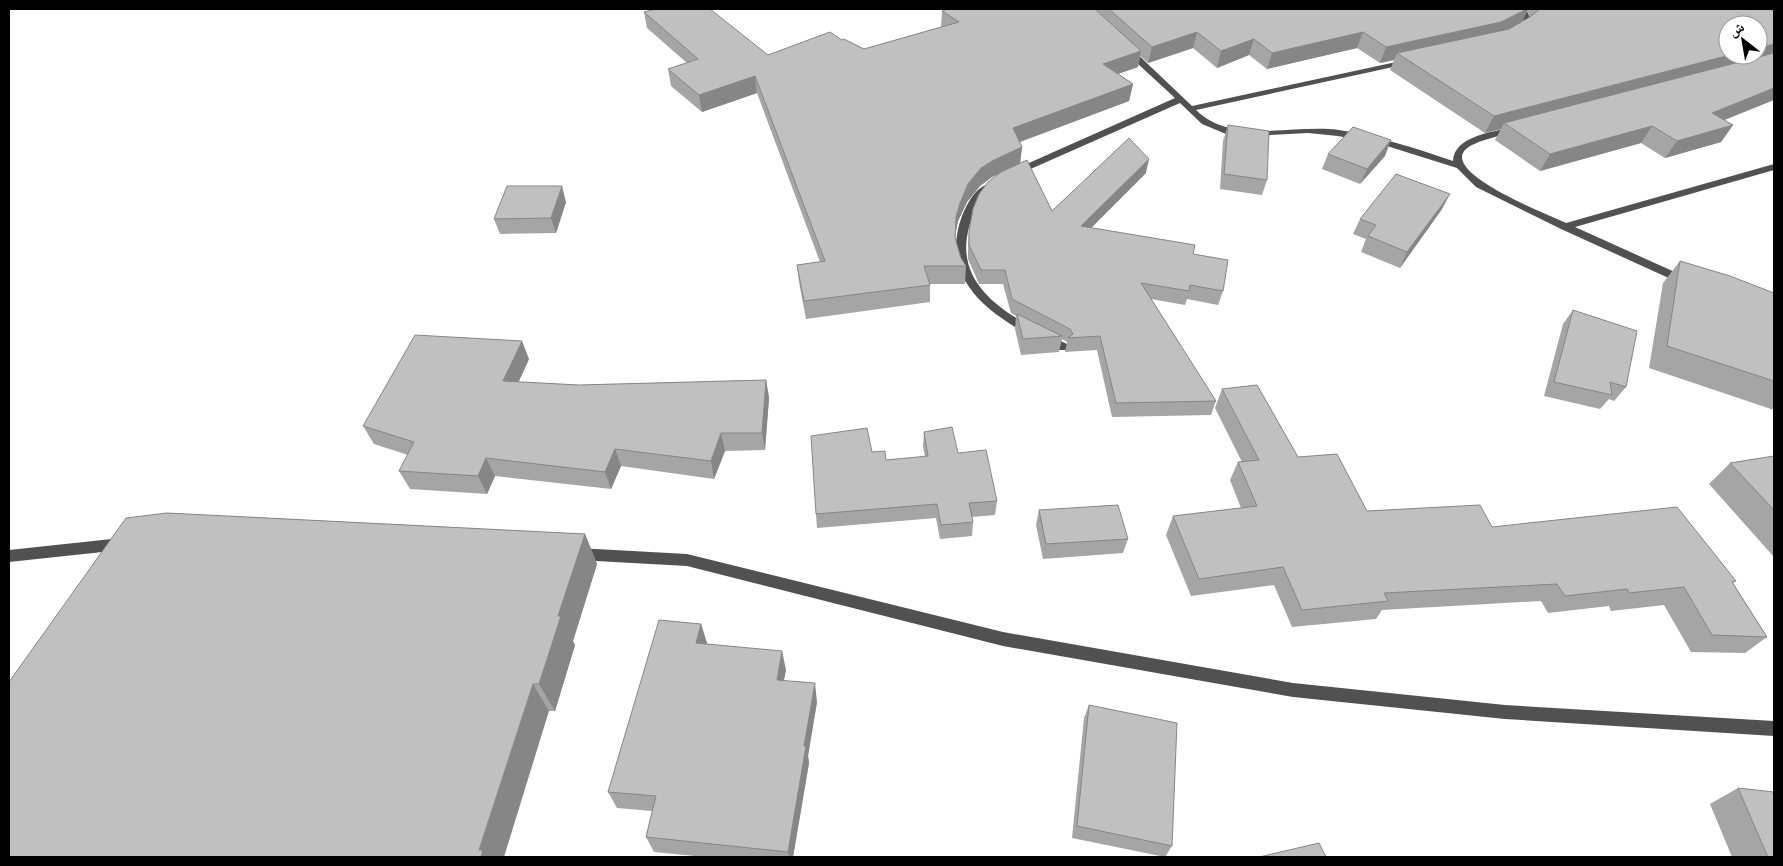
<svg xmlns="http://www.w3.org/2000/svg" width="1783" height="866" font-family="'Titillium Web','Noto Naskh Arabic',sans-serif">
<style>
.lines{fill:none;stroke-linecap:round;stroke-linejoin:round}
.minor{fill:#515151;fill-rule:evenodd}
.wall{fill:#a5a5a5;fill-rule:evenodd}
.shaded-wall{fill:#868686}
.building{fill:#c0c0c0;stroke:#868686}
</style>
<rect width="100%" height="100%" fill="#fff"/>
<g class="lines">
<path class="minor" d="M1516,9H1526L1532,22L1518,34L1514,32L1524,22Z
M1125,48H1131L1192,106L1410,59L1411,61L1407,64L1196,110C1231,145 1292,124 1339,130C1378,136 1415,148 1453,161C1454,136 1493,132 1513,127L1516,128V132C1504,135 1469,141 1463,153C1451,177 1549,215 1566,223L1774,164V170L1575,227L1688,278L1689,281L1684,285L1561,229L1476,187L1457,168L1387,146L1338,136L1308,133L1252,136L1226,134L1202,124L1180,103L1017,175H1011V171L1175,98L1125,52Z
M988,184L993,187C989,192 983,195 980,201C973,212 969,225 967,237C958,295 1024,324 1067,344L1069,347L1067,350H1059C1005,324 935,288 962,216C967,204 975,188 988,184Z
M121,538L126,540L128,544L126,548L121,550L9,562V550Z
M578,548L687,554L1003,632L1293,683L1505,705L1774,721V736L1505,719L1293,697L1003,646L687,566L578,560L573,558L571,554L573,550Z"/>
</g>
<path class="wall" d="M948,9H1774L1724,120L1733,125L1721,142L1665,158L1641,143L1540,171L1495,140L1501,129L1485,133L1390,70L1394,60L1380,63L1357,48L1267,69L1249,55L1217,68L1193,48L1148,63L1140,56L1138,67L1118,74L1133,84L1129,101L1020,142L1022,147L1020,163L1052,211L1146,173L1091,228L1193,254L1223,291L1218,305L1187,299L1185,305L1151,299L1216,401L1211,415L1112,417L1097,350L1065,352L1067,342L1062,339L1059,352L1021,355L1015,329L1016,316L1011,313L1003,284H979L968,259V245L969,231L1000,173L992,177L980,186L967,202L958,221L956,232L955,238L961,258L966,266L965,284H930V302L806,319L799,282L797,265L820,262L757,93L702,112L671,86L668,69L687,63L647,28L644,12L768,55L842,40L864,49L941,27L942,11ZM1527,11L1530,17L1520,23L1522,22Z
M1228,125L1267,180L1262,195L1220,189L1223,141Z
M1328,154L1385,156L1360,184L1322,169Z
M566,202L556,233L500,234L494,219Z
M1442,209L1400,268L1361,252L1366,239L1353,234L1360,219Z
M1680,261L1774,293V410L1649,368L1663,283Z
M1573,310L1626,387L1614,401L1609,399L1600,409L1544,396L1563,324Z
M529,359L518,382L579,385L766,380L769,398L765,450L725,451L714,479L621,466L611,489L495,476L487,494L410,489L399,471L408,455L374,444L363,426Z
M1222,389L1298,457L1367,511L1492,527L1736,581L1733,583L1767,637L1745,653L1691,652L1664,605L1611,611L1609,606L1548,613L1541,601L1382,610L1376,619L1292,627L1274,585L1191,596L1166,535L1173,516L1241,508L1230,480L1238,462H1242L1215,408Z
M924,432L958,453L997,501L995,515L972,517L973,522L972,536L940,539L936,518L817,528L816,514L872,452L886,460L925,457L923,446Z
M1774,456V557L1709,484L1730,463Z
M1039,510L1128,539L1123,553L1043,559L1036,525Z
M167,513L585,534L597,564L573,641L575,645L555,711H549Z
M701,624L707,644L786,670L784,680L817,702L808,756L809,763L793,857H705L654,852L646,837L652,811L617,808L608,792Z
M1089,705L1172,846L1165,857L1072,838L1084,718Z
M1738,788L1774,857H1732L1710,804Z"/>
<path class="shaded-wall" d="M1527,9H1528L1522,22L1517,26L1493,38L1397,53L1394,60L1380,63L1386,47Z
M1197,32L1193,48L1148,63L1152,47Z
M1363,32L1357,48L1267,69L1272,53Z
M1254,39L1249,55L1217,68L1221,51Z
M1774,44V56L1504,123L1501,129L1485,133L1494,116L1730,55H1758V48Z
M1141,51L1138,67L1100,80L1103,64Z
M755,76L757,93L702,112L699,95Z
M1133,84L1129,101L1011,145L1013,128Z
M1774,88V100L1700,130L1712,113Z
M1733,125L1721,142L1665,158L1677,141Z
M1652,126L1641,143L1540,171L1550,154Z
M1391,140L1385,156L1360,184L1367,169Z
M1022,147L1020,164L992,177L980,186L967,202L958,221L955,234L956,217L960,203L968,184L981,168L994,160Z
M1149,159L1146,173L1079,240L1081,226Z
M562,186L566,202L556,233L551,218Z
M1450,194L1442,209L1400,268L1407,252Z
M522,341L529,359L511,399L503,381Z
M766,380L769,398L765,450L762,433Z
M721,433L725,451L714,479L711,461Z
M615,449L621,466L611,489L605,472Z
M486,458L495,476L487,494L478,476Z
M585,534L597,564L573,641L575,645L555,711L539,684L558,616Z
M701,624L707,643L702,662L696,643Z
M782,651L786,670L780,698L777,680Z
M815,683L817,702L808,756L809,763L793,857H790L788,852L804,746Z
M533,684L549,711L504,857H481L479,850Z"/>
<path class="building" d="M656,9H710L768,55L830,32L842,40L844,39L864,49L959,22L942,11L948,9H1095L1141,51L1103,64L1133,84L1013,128L1022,147L994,160L981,168L968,184L960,203L956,217L955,238L961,258L966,266H924L930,285L804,301L797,265L825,261L755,76L699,95L668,69L698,59L644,12Z
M1109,9H1527L1501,22L1386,47L1363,32L1272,53L1254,39L1221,51L1197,32L1152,47Z
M1540,9H1774V44L1758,48V25H1728V55H1730L1494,116L1397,53L1509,29L1530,17Z
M1774,53V88L1712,113L1733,125L1677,141L1652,126L1550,154L1504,123Z
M1228,125L1269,131L1267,180L1224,174Z
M1353,127L1391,140L1367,169L1328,154Z
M1129,138L1149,159L1081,226L1195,245L1193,254L1228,260L1223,291L1190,285L1189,291L1141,283L1216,401L1116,403L1100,336L1068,338L1073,334L1070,329L1012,299L1005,270H981L969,245V231L973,209L979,194L988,182L1001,172L1027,160L1052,211Z
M1396,174L1450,194L1407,252L1368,236L1376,225L1360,219Z
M507,186H562L551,218L494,219Z
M1680,261L1730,276L1774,293V381L1667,346Z
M1573,310L1637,331L1626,387L1610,382L1612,395L1554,382Z
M1017,314L1062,336L1023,339Z
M415,335L522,341L503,381L579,385L766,380L762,433H721L711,461L615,449L605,472L486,458L478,476L399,471L414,442L363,426Z
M1257,385L1298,457L1337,454L1367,511L1480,505L1492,527L1677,507L1736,581L1732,582L1767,637L1712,635L1684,587L1629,593L1627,589L1565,596L1557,584L1384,593L1388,601L1302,610L1283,567L1199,579L1173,516L1257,506L1238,462L1259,460L1222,389Z
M952,427L958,453L986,450L997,501L969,503L973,522L941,525L937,504L816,514L811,436L867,428L872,452L885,451L886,460L928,456L924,432Z
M1774,456V510L1730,463Z
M1118,505L1128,539L1046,544L1039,510Z
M167,513L585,534L558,616H561L539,684H533L479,850H483L481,857H9V682L126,518Z
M659,620L701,624L696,643L782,651L777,680L815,683L804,746H806L788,852L646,837L656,796L608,792Z
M1089,705L1177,723L1172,846L1077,826Z
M1738,788L1774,792V857H1768Z
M1319,843L1326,857H1259Z"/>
<rect width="1783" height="866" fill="none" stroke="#000000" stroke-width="20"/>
<g transform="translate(1743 40) rotate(329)"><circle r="24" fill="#ffffff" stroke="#999999"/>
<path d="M0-4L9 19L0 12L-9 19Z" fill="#000000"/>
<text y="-8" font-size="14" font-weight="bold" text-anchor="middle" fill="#000000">ش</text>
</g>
</svg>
